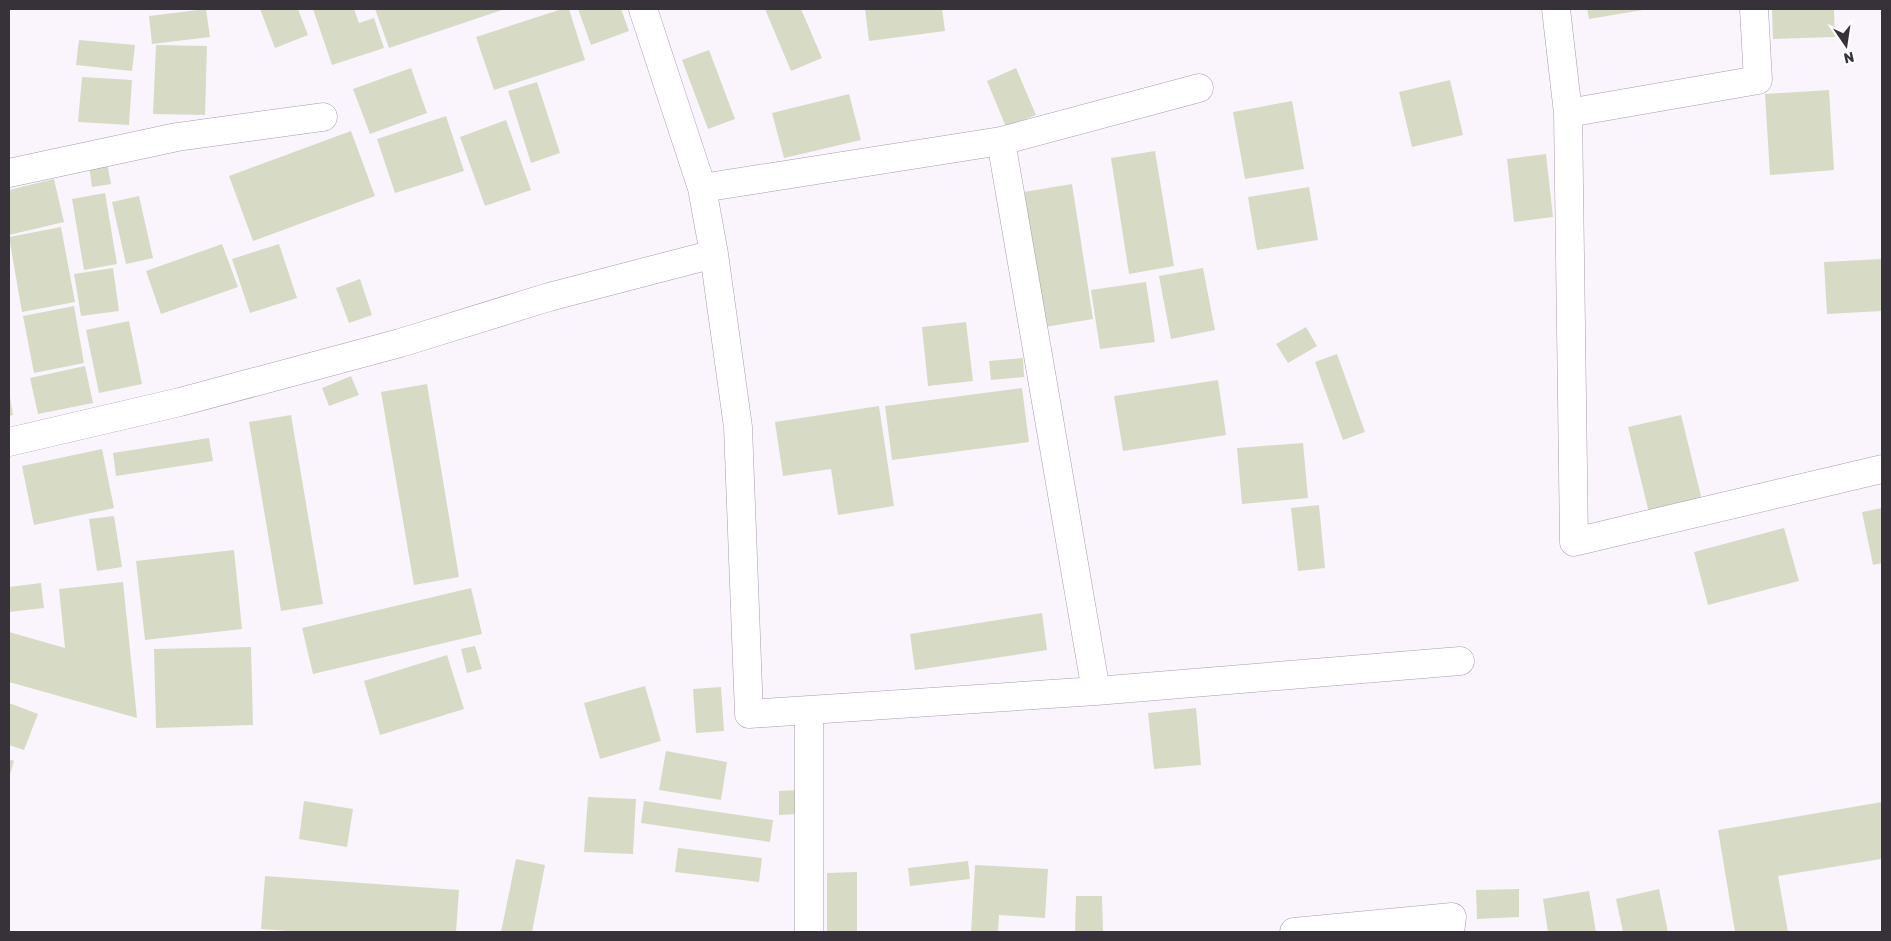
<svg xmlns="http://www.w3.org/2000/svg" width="1891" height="941" font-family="Rubik,sans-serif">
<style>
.building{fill:#d7dbc5}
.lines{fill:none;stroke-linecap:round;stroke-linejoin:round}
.street-casing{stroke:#a99bae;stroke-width:29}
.street{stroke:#fff;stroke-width:28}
</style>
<rect width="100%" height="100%" fill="#faf5fd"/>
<path class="building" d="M206,9L210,37L152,44L149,16Z
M260,9H298L308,35L275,48Z
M313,9H354L359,23L374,18L384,48L332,65Z
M375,9H505L389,48Z
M562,9H569L585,60L494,90L476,37Z
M578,9H621L629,31L591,45Z
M765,9H801L822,58L791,71Z
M865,9H942L945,31L869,41Z
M1587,9H1643V10L1589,19Z
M1772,9H1834L1835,37L1773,39Z
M79,40L135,45L132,71L76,65Z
M156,45L207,46L205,115L153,114Z
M709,50L735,119L708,129L682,60Z
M411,68L427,113L370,134L353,89Z
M1016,68L1036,115L1006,127L987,81Z
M82,77L132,80L129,125L78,122Z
M1450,80L1463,135L1412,147L1399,92Z
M537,82L560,153L531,163L508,91Z
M1829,90L1834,170L1770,175L1765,94Z
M849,94L861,140L784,158L772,113Z
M1292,101L1304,169L1245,179L1233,112Z
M446,116L464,171L395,193L377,139Z
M506,120L531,190L485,206L460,137Z
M351,131L375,196L253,241L229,176Z
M1155,151L1174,266L1129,274L1111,158Z
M1546,154L1553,217L1514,222L1507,159Z
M107,163L111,184L92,187L89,166Z
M54,179L64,222L9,235V190Z
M1072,184L1093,319L1045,327L1024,192Z
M1309,187L1318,240L1257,250L1248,197Z
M105,193L117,264L84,270L72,199Z
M139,196L153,258L126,264L112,202Z
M61,227L75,302L22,312L9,237Z
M222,244L238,287L161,314L146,271Z
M279,244L297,298L250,313L232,259Z
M1882,259V311L1827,314L1824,262Z
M113,268L119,311L81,316L74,274Z
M1203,268L1215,330L1171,339L1159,276Z
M360,279L372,315L349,323L336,288Z
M1146,282L1155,342L1100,349L1091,290Z
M74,306L84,363L34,373L23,316Z
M129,321L142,384L99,393L86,330Z
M966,322L973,381L928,386L922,327Z
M1306,327L1317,346L1288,363L1276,344Z
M1337,354L1365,432L1343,440L1315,362Z
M1023,358L1024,377L991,380L989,361Z
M85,366L93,403L38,414L30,378Z
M351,376L359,395L329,406L322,388Z
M1218,380L1226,435L1123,451L1114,396Z
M427,384L459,577L414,585L381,392Z
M1022,388L1029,442L892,460L885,406Z
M9,391L13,415L9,416Z
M879,406L894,506L838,515L831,469L783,476L775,422Z
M291,415L323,604L281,611L249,422Z
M1681,415L1702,500L1649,513L1628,427Z
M209,438L213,461L116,476L113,453Z
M1303,443L1308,498L1242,504L1237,448Z
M102,449L114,508L34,525L22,466Z
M1319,505L1325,568L1298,571L1291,508Z
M1882,508V563L1873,565L1862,512Z
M114,516L122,567L97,571L89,519Z
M1784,528L1799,581L1708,605L1694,552Z
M234,550L242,629L145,640L136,561Z
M123,582L137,718L9,682V632L65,648L59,589Z
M41,583L44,608L9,612V587Z
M471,588L482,634L313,674L302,628Z
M1042,613L1047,650L915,670L910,634Z
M475,646L482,669L467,673L461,649Z
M251,647L253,725L156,728L154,649Z
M447,655L464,709L380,735L364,681Z
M645,686L661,741L600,759L584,703Z
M721,687L724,731L696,733L693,689Z
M9,703L38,714L24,750L9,745Z
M1196,708L1201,765L1154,769L1148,713Z
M666,751L727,762L721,800L659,790Z
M9,759L14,761L9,778Z
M798,790V814L779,815V791Z
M588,797L636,799L633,854L584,852Z
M304,801L353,809L347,847L299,839Z
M644,801L773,820L770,842L641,823Z
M1882,802V862L1881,859L1778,876L1788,932H1735L1718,830Z
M678,848L762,858L759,882L675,872Z
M516,859L545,865L532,932H501Z
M968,861L970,879L910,886L908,868Z
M975,865L1048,869L1045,918L999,915L998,932H971Z
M857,872V932H827V873Z
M265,876L459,890L456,932H302L261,929Z
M1519,889V917L1477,919L1476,890Z
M1659,889L1668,932H1623L1616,899Z
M1589,891L1596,932H1548L1543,899Z
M1076,896H1102L1103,931H1075Z"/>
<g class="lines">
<defs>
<path id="street" d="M643,9L702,188L714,254L738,427L749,714L809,710V932
M1556,9L1568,113L1574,542L1882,469
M1568,113L1758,80L1754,9
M1001,141L1096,691
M9,173L177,137L323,117
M702,188L1001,141L1199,88
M9,442L180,402L400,343L549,297L714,254
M809,710L1096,691L1460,661
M1294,932L1452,917L1450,932"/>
</defs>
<use href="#street" class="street-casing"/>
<use href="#street" class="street"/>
</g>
<rect width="1891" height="941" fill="none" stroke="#373139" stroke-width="20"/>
<g transform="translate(1846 45) rotate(167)" stroke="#ffffff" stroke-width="4" paint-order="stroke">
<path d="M0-4L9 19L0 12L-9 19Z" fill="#373139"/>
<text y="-8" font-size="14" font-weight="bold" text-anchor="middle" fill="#373139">N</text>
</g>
</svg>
